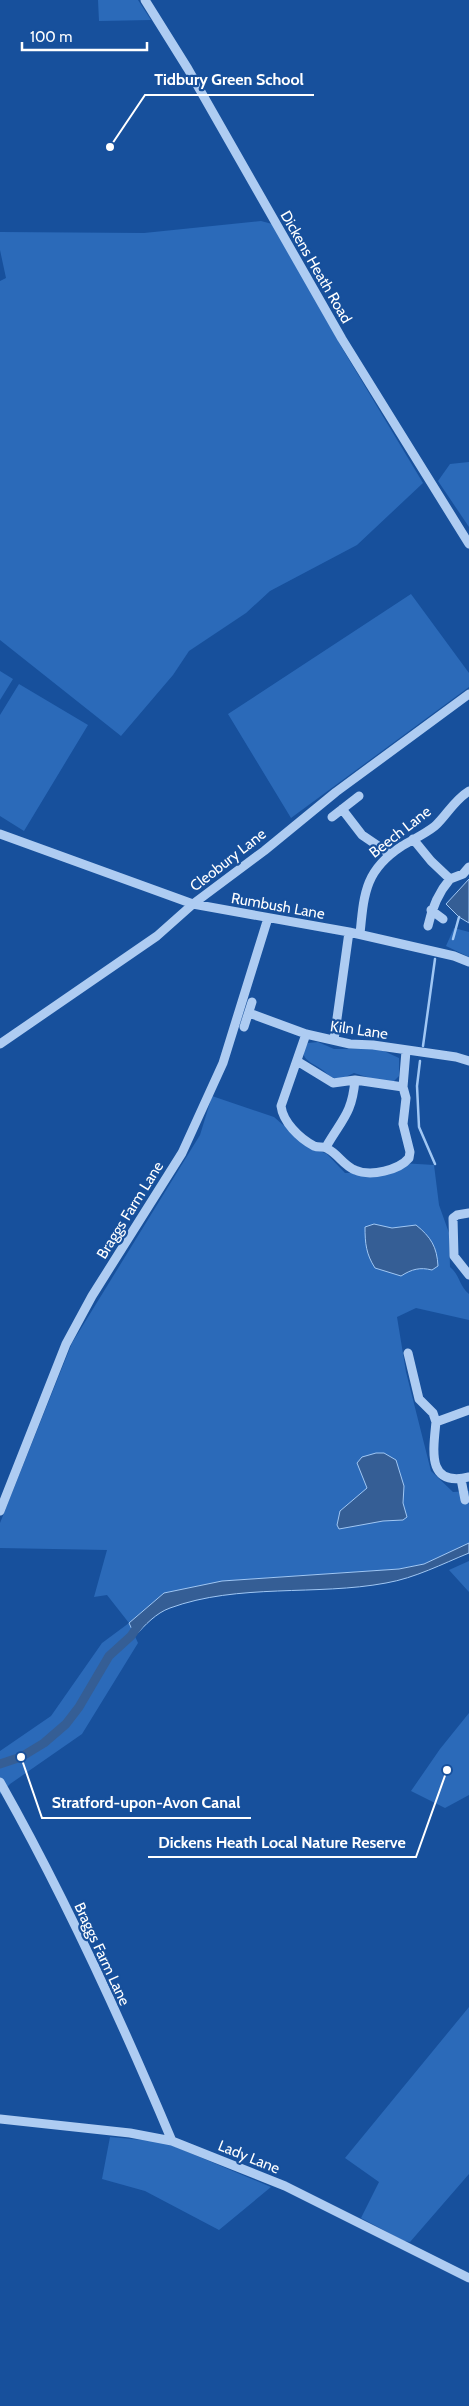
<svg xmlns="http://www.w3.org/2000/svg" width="469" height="2406" font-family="Cabin,sans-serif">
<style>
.green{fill:#2b6ab9}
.water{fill:#355e95;stroke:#a0c7f4}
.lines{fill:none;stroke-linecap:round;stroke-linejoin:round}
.stream{stroke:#a0c7f4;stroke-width:2.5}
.canal{stroke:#355e95;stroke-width:9}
.minor{stroke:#aeccf2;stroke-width:9}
.labels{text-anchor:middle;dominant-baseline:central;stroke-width:4.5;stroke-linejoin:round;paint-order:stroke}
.street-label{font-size:15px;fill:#fff;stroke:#17509c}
.leader{fill:none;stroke:#fff;stroke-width:2}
.callout-dot{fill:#fff;stroke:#17509c;stroke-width:2}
.callout-label{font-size:16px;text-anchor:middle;font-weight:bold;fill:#fff;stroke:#17509c;stroke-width:4.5;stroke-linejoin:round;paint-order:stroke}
</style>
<rect width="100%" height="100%" fill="#17509c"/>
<path class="green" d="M98,0H138L151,20L99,21Z
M261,221L276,225L342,348L423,483L357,545L270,591L246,613L189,651L173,675L121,736L0,640V281L6,278L0,250V232L144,233Z
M469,462V527L438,481L450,464Z
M411,594L469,673V687L291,818L228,714Z
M0,671L13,679L0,700Z
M19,684L88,725L24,831L0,816V715Z
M454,928L469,932V957L446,946Z
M318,1042L334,1049H365L375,1047L399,1058V1076L393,1082H383L354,1073L339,1080C329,1078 327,1072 318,1067C307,1060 298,1057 308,1043Z
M212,1096L274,1117L306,1145L327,1154L345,1173H369L401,1163L434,1165L439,1205L449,1233L450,1267C460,1275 459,1286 469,1294V1320L416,1308L397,1317L406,1372L431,1471L453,1492L469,1491V1544L424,1564L399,1569L222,1581L164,1593L129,1623L138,1643L82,1734L10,1784L0,1794V1751L51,1716L102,1643L129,1623L107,1595L94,1597L107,1550L0,1548V1523L72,1343L200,1135Z
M469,1561V1592L449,1570Z
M469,1713V1795L445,1808L411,1791L440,1749Z
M469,2007V2174L410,2242L404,2241L361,2218L379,2182L345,2158Z
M110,2137L164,2142L271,2187L219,2230L145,2191L102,2179Z"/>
<path class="water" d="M469,879V923L459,917L446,904Z
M374,1224L392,1228L416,1225C431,1237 437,1247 438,1266L432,1270C420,1267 412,1269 401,1276L375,1268C366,1254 365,1243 365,1227Z
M376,1453H384L396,1460L404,1486L403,1503L407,1517L403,1520L383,1521L339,1529L337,1525L340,1511L367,1488L357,1463L362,1457Z
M469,1543V1553C442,1564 415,1578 386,1583C317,1596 238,1583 170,1608C156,1613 145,1625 135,1636L129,1623L164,1593L222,1581L399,1569L424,1564Z"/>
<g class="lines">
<path class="stream" d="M453,939L459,917
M423,1046L435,959
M420,1061L417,1086L419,1127L435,1164"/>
<path class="canal" d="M0,1764L21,1757L44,1743L66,1724L79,1707L109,1656L131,1636L140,1623"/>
<path class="minor" d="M145,0L188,69L342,339L469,544
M342,809L362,835L390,854
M332,817L359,796
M0,834L193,904L349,932L454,956L469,962
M413,839L431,861L450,879L463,874L469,867
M431,910L443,919
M428,926C432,907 438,893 450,879
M360,934C364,893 365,870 402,846C412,840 425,834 435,826C447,815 454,800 469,791
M249,1013L306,1034L350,1044L373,1045L456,1057L469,1061
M244,1027L252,1002
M306,1034L281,1106C283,1122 299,1138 314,1146C319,1148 324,1146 328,1149C338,1154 344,1166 355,1170C371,1177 399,1170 409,1158L410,1152L403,1124L406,1098L403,1087L406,1051
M334,1040L349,932
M0,1044L157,936L193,904L264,851L336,792L469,694
M297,1061L333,1083L355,1080L403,1087
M326,1147C342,1119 352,1114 355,1080
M469,1213L457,1215L453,1218L454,1256L469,1275
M408,1353L419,1399L433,1413L436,1422
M469,1410L436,1422C433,1452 427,1487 469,1477
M461,1479L465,1500
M0,1511L66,1344L92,1296L182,1153L223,1063L268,918
M0,1782C64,1895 122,2022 172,2141
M0,2119L130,2133L172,2141L285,2186L469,2278"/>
</g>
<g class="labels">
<g class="street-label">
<text transform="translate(316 267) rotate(60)">Dickens Heath Road</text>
<text transform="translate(400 832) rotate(-38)">Beech Lane</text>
<text transform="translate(228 860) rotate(-38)">Cleobury Lane</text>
<text transform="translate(278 906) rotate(10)">Rumbush Lane</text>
<text transform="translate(359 1030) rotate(8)">Kiln Lane</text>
<text transform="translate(130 1210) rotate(-58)">Braggs Farm Lane</text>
<text transform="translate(102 1954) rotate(65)">Braggs Farm Lane</text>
<text transform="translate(249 2157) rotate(22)">Lady Lane</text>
</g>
</g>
<path class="leader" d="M110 147L145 95H314M21 1757L42 1818H251M447 1770L416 1857H148"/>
<g class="callout-dot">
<circle cx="110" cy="147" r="5"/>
<circle cx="21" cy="1757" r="5"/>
<circle cx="447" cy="1770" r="5"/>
</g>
<g class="callout-label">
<text x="229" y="85">Tidbury Green School</text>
<text x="146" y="1808">Stratford-upon-Avon Canal</text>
<text x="282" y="1848">Dickens Heath Local Nature Reserve</text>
</g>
<path d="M22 42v8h125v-8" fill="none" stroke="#ffffff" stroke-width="2.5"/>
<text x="30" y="42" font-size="15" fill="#ffffff" stroke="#17509c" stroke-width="4" paint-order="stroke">100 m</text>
</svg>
